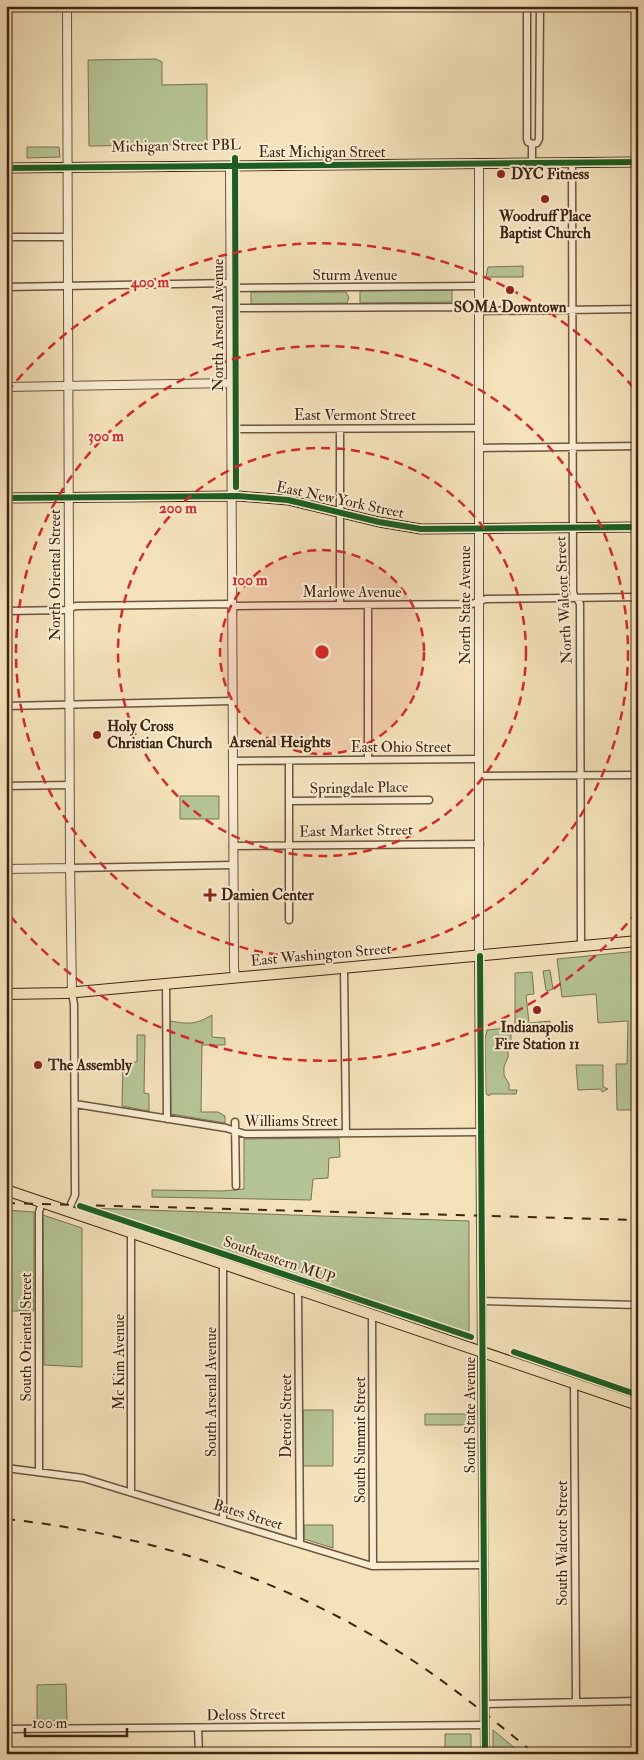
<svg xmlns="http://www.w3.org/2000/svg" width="644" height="1760" font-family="'IM FELL Double Pica',serif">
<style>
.green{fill:#b5c495;stroke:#7a7454}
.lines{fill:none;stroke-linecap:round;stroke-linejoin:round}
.minor-casing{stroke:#6d543d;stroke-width:9}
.tertiary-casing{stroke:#6d543d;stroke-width:10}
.secondary-casing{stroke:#402413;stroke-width:11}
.primary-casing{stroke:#402413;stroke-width:12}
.minor{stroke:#f8ecd2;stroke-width:6}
.tertiary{stroke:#f8ecd2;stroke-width:8}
.secondary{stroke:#f8ecd2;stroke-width:9}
.primary{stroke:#f4e2ba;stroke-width:10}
.rail{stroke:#402413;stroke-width:2;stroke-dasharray:9 9;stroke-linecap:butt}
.cycleway-casing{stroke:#f8ecd2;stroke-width:9}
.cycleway{stroke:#1b5e20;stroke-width:6}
.ring{fill:none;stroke:#d62828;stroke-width:2.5;stroke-dasharray:9 6}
.poi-dot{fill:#8f2418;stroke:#f8ecd2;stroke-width:2}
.labels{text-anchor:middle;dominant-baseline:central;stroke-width:4;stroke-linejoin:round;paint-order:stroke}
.street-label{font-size:15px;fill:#402413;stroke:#f8ecd2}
.poi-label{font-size:15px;font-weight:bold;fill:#402413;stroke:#f8ecd2;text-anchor:start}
.neighbourhood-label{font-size:16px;font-weight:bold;fill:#402413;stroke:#f8ecd2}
.centre{fill:#d62828;stroke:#f8ecd2;stroke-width:2.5}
.ring-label{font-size:15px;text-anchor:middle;font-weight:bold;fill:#d62828;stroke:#f8ecd2;stroke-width:4;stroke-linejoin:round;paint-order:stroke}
</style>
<rect width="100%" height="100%" fill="#f4e2ba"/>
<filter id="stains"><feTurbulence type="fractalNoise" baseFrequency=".004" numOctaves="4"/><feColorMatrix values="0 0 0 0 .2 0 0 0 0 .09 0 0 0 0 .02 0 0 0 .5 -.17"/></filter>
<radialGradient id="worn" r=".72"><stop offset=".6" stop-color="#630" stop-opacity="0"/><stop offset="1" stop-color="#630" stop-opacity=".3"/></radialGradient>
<path class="green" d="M156,59L162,62V85L207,84V144L89,146L88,60Z
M27,147H59L60,157L27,158Z
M523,266V277H486L488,267Z
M452,290V302L360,303V291Z
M251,292H346L349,298L347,303L251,304Z
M180,796H219V819H180Z
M638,951V1110H617L616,1064H627L628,1021L598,1023L596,994L562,997L557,959Z
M550,970L553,989L548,991L546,990L543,971Z
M532,972L534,994L526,995L529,1023L550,1021L551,1027H515V973Z
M212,1015V1037L225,1038V1045H202L201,1112H218L225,1116V1123L171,1114L170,1021C189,1024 195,1025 212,1015Z
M508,1028L511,1035V1043H508V1057L504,1067V1075L509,1084V1090H517L516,1094H490L489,1096L486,1094L485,1039L487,1030Z
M137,1035H145L144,1093L149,1094V1111L122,1106L123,1062H137Z
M576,1065H603V1087L608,1089L602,1092L601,1089L578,1090Z
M339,1138L340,1157L329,1158L328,1178L313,1179L311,1200L152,1197V1190L222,1191L244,1189V1139Z
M87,1208L469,1221V1336Z
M6,1210L34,1212V1311H6Z
M43,1215L82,1228V1367L44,1365Z
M303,1410H333V1466H303Z
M425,1414H470V1425H425Z
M304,1525H333V1548L304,1539Z
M66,1684L67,1721H37V1685Z
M493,1730L522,1754H493Z
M471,1734V1754H445V1734Z"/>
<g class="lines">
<defs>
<path id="minor" d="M527,6V139L528,142L532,144
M532,144L537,143L539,139L540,6
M532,144V163
M572,162L573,591L574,596L578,600L580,604L581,946
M6,237H67
M6,287L231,283
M231,288L479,286
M231,308L479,307
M479,311L638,309
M231,429L479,428
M340,429V605
M479,448L638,446
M368,605V760
M6,611L65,610L76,606L229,604L235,606L472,604L486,599L638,597
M6,706L232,701
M233,761L479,759
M289,761V920
M479,776L638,775
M6,786L70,785
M289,801L429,800
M233,846L480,844
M71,868L233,865
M344,968L346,1133
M166,984L167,1119
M75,1104L226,1128L245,1134L481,1132
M235,1122L236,1186
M68,1211L75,1195L74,1004L72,993
M131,1233V1492
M223,1264V1520
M298,1289L300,1543
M482,1301L638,1305
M372,1315L373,1566
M574,1383L576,1702
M6,1468L83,1478L372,1566L484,1565
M39,1472V1212L42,1202
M485,1704L638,1701
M198,1728L199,1754
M6,1729L485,1725"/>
<path id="tertiary" d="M67,6L70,864L72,993
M479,163V967L485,1754
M230,166L234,967L235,978
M6,387L231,383
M6,869L71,868"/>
<path id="secondary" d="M6,168L638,162
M6,498L238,496L288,500L379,522L421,529L638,527"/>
<path id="primary" d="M6,994L66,993L638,941
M6,1190L638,1405"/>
</defs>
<use href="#minor" class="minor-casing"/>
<use href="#tertiary" class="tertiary-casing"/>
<use href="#secondary" class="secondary-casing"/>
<use href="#primary" class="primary-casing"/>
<use href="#minor" class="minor"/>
<use href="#tertiary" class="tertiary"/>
<use href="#secondary" class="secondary"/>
<use href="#primary" class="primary"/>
<path class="rail" d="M6,1203L638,1220
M6,1519C151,1534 293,1581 415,1662C457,1690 496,1722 535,1754"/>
<defs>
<path id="cycleway" d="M235,158L236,487
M6,168L638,162
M6,498L238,496L288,500L379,522L421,529L638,527
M480,956L485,1754
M80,1206L471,1337
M514,1352L638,1395"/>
</defs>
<use href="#cycleway" class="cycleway-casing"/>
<use href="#cycleway" class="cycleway"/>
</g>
<circle cx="322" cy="652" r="102" fill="#d62828" fill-opacity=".12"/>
<g class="ring">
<circle cx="322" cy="652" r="102"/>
<circle cx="322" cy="652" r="204"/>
<circle cx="322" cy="652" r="306"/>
<path d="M637 912A408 408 0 0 1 7 912M7 392A408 408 0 0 1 637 392"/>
</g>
<g class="poi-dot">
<circle cx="501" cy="174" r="5"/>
<circle cx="545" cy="199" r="5"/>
<circle cx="510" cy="290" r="5"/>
<circle cx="97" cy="735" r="5"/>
<path d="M207.5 887.5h5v5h5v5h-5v5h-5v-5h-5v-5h5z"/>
<circle cx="537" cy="1010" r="5"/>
<circle cx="38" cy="1065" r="5"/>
</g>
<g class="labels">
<g class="street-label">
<text transform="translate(176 146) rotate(-1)">Michigan Street PBL</text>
<text x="322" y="152">East Michigan Street</text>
<text x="355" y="275">Sturm Avenue</text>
<text transform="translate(218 325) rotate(-90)">North Arsenal Avenue</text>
<text x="355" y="415">East Vermont Street</text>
<text transform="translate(340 500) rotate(12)">East New York Street</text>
<text transform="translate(55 575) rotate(-90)">North Oriental Street</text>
<text x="352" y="592">Marlowe Avenue</text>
<text transform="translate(564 600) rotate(-93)">North Walcott Street</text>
<text transform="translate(465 605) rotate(-90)">North State Avenue</text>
<text x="401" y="747">East Ohio Street</text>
<text transform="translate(359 788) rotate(-1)">Springdale Place</text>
<text transform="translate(356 831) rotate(-1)">East Market Street</text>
<text transform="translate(321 955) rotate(-5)">East Washington Street</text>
<text x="291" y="1121">Williams Street</text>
<text transform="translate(279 1260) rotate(19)">Southeastern MUP</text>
<text transform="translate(26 1337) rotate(-90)">South Oriental Street</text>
<text transform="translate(119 1362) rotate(-90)">Mc Kim Avenue</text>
<text transform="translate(211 1392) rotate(-90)">South Arsenal Avenue</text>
<text transform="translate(470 1415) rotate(-90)">South State Avenue</text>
<text transform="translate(286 1416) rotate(-90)">Detroit Street</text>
<text transform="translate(360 1440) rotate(-90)">South Summit Street</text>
<text transform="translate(248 1515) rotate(17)">Bates Street</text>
<text transform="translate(562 1543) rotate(-90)">South Walcott Street</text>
<text transform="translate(246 1715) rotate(-1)">Deloss Street</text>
</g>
<g class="poi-label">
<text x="511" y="174">DYC Fitness</text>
<text x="545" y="216" text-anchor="middle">Woodruff Place<tspan x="545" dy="17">Baptist Church</tspan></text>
<text x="510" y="307" text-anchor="middle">SOMA Downtown</text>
<text x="107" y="726">Holy Cross<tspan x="107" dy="17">Christian Church</tspan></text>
<text x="221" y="895">Damien Center</text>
<text x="537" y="1027" text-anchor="middle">Indianapolis<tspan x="537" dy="17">Fire Station 11</tspan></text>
<text x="48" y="1065">The Assembly</text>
</g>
<g class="neighbourhood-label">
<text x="280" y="742">Arsenal Heights</text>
</g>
</g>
<circle cx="322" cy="652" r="8" class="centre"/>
<g class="ring-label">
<text x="150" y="287">400 m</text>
<text x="106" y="441">300 m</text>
<text x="178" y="513">200 m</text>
<text x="250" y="585">100 m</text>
</g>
<rect width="644" height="1760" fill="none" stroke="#f4e2ba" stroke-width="25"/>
<rect x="8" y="8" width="629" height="1745" fill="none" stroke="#402413" stroke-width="2.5"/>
<rect x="12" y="12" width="619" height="1735" fill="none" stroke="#402413"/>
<path d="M25 1728v8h102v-8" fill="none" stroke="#402413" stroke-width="2.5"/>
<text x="32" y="1728" font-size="15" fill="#402413" stroke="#f8ecd2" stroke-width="4" paint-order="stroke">100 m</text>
<rect width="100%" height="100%" filter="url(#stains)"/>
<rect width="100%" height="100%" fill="url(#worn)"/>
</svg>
